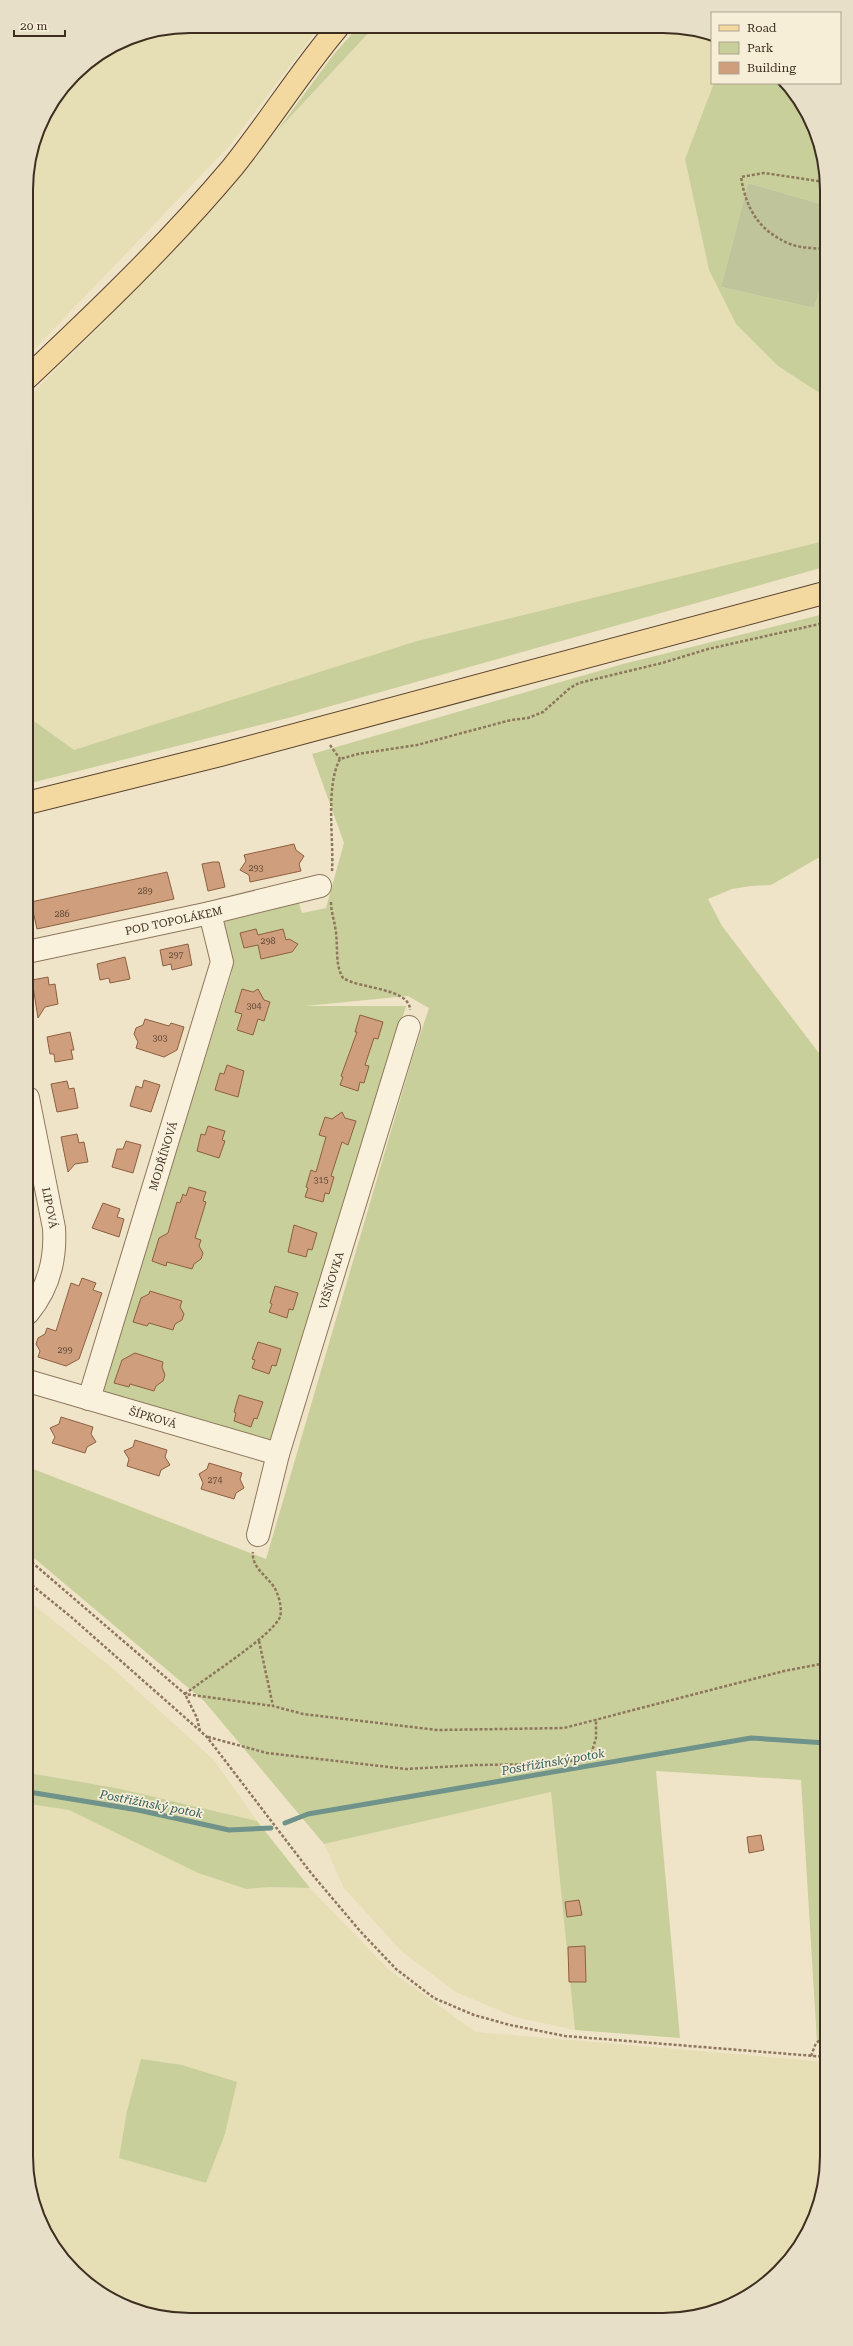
<svg xmlns="http://www.w3.org/2000/svg" width="853" height="2346" font-family="'Roboto Serif',serif">
<style>
.farmland{fill:#e6deb5;fill-rule:evenodd}
.green{fill:#c9cf9b}
.cemetery{fill:#bfc49a}
.lines{fill:none;stroke-linecap:round;stroke-linejoin:round}
.stream{stroke:#6f938a;stroke-width:5}
.building{fill:#cf9f7d;stroke:#8d5f41}
.minor-casing{stroke:#8d765c;stroke-width:24}
.major-casing{stroke:#5b4430;stroke-width:24}
.path{stroke:#8d765c;stroke-width:2.5;stroke-dasharray:3 2;stroke-linecap:butt}
.minor{stroke:#faf1dc;stroke-width:22}
.major{stroke:#f3d9a0;stroke-width:22}
.labels{text-anchor:middle;dominant-baseline:central;stroke-width:3.5;stroke-linejoin:round;paint-order:stroke}
.number-label{font-size:9px;fill:#624a37}
.street-label{font-size:11px;fill:#3d2e20;stroke:#f7eed8}
.water-label{font-size:12px;font-style:italic;fill:#2f5d5a;stroke:#f7eed8}
.rim{fill:none;stroke:#3d2e20;stroke-width:2}
</style>
<rect width="100%" height="100%" fill="#f0e4c8"/>
<path class="farmland" d="M190,26L319,27L230,145L27,357L26,179L43,117L82,67L128,38Z
M374,27L695,29L712,35V83H714L685,159L709,270L736,324L778,366L824,396V541L417,641L73,751L27,716V398L101,325L341,60Z
M28,1600L111,1667L214,1760L257,1821L116,1788L29,1773Z
M551,1792L575,2030L515,2017L456,1992L401,1951L344,1888L324,1844Z
M29,1804L69,1810L198,1873L246,1889L271,1887L310,1888L389,1970L476,2032L827,2062V2166L815,2218L786,2264L745,2298L695,2317H159L117,2303L74,2272L48,2238L29,2188ZM237,2082L225,2134L206,2183L170,2172Z"/>
<path class="green" d="M358,27H374L276,132L334,54Z
M714,83H786L805,108L824,158V205L748,183L721,287L814,308L824,275V396L778,366L736,324L709,270L685,159Z
M824,541V567L292,717L27,784V716L74,750L417,641Z
M824,614L825,854L771,885L751,886L732,889L708,899L722,926L825,1061L826,2042H817L801,1780L656,1771L680,2038L575,2030L551,1792L324,1844L204,1701L28,1553V1467L266,1559L412,1059L429,1008L408,996L305,1006H406L273,1437L267,1443L100,1396L232,972L222,929L226,920L298,900L302,913L326,908L344,843L312,754L623,664Z
M29,1773L116,1788L257,1821L310,1888L271,1887L246,1889L198,1873L69,1810L29,1804Z
M141,2059L182,2065L237,2082L225,2134L206,2183L119,2158L127,2111Z"/>
<path class="cemetery" d="M748,183L824,205V275L814,308L721,287Z"/>
<g class="lines">
<path class="stream" d="M29,1792L138,1810L229,1830L271,1828
M285,1823L308,1814L751,1738L826,1743"/>
</g>
<path class="building" d="M294,844L296,850L304,856L299,864L301,871L250,882L249,875L240,870L246,861L244,855Z
M213,862H219L225,887L208,891L202,864Z
M167,872L174,899L37,929L31,902Z
M256,929L258,935L283,929L286,940L289,939L298,944L292,952L261,959L258,945L244,948L240,933Z
M188,944L192,965L172,970L171,964L163,966L160,950Z
M125,957L130,979L110,983L109,978L100,980L97,964Z
M48,977L49,985L55,984L58,1004L45,1007L38,1018L32,980Z
M242,989L253,992L258,989L264,1000L270,1002L264,1021L258,1019L253,1035L237,1030L242,1014L235,1012Z
M360,1015L383,1022L378,1039L374,1038L365,1065L369,1066L364,1083L360,1082L358,1091L340,1085L343,1077L341,1076L357,1032H355Z
M145,1019L169,1026L171,1023L184,1027L177,1050L164,1057L136,1048L138,1042L134,1034L136,1028L143,1025Z
M70,1032L74,1050H71L73,1059L55,1062L54,1054H50L47,1037Z
M227,1065L244,1071L238,1097L215,1090L220,1073L224,1074Z
M144,1080L160,1085L151,1112L130,1106L136,1086L142,1088Z
M67,1081L69,1089L74,1088L78,1108L57,1112L51,1084Z
M342,1112L345,1118L356,1121L348,1145L342,1142L331,1176L334,1177L329,1194L325,1193L323,1202L305,1197L308,1188L306,1187L311,1170L316,1172L326,1137L319,1135L325,1117L332,1119Z
M208,1126L225,1131L222,1140L225,1141L219,1158L197,1151L201,1134L205,1135Z
M77,1134L79,1143L84,1142L88,1162L75,1164L68,1172L61,1137Z
M126,1141L141,1145L133,1173L112,1167L117,1149H123Z
M189,1187L206,1192L203,1201L206,1202L195,1238L201,1240L199,1246L203,1253L201,1259L194,1264L192,1269L167,1262L166,1266L152,1261L159,1238L168,1233L177,1202L180,1203L183,1194L186,1196Z
M103,1203L120,1209L117,1217L124,1219L119,1237L92,1228Z
M294,1225L317,1233L312,1250L308,1249L306,1257L288,1252Z
M82,1278L96,1283L93,1290L102,1293L79,1359L66,1366L38,1357L40,1351L36,1344L38,1338L45,1334L47,1328L56,1331L71,1283L79,1286Z
M275,1286L298,1293L293,1310L289,1309L287,1318L269,1312L272,1304L270,1303Z
M150,1291L182,1301L180,1307L184,1314L182,1320L175,1324L173,1330L149,1323L147,1326L133,1322L141,1298L149,1294Z
M258,1342L281,1349L276,1366L272,1365L269,1374L252,1368L255,1360L252,1359Z
M135,1353L163,1362L162,1367L165,1375L163,1381L156,1386L154,1391L130,1384L129,1387L114,1383L122,1360Z
M239,1395L263,1402L257,1419L254,1418L251,1427L234,1421L236,1413L234,1412Z
M61,1417L93,1427L91,1434L96,1442L87,1447L85,1453L52,1443L55,1437L50,1428L59,1424Z
M135,1440L167,1450L165,1457L170,1465L161,1470L159,1476L127,1466L129,1459L124,1451L133,1447Z
M209,1463L242,1473L240,1479L244,1488L236,1493L234,1499L201,1489L203,1483L199,1474L207,1469Z
M761,1835L764,1850L749,1853L747,1837Z
M579,1900L582,1915L567,1917L565,1902Z
M585,1946L586,1982H569L568,1947Z"/>
<g class="lines">
<defs>
<g id="minor">
<path id="s1" d="M27,952L210,913L320,886"/>
<path id="s2" d="M28,1098L54,1228C56,1259 48,1289 28,1313"/>
<path id="s3" d="M28,1381L278,1454"/>
<path id="s4" d="M89,1399L222,962L210,913"/>
<path id="s5" d="M258,1535L278,1454L409,1027"/>
</g>
<path id="major" d="M27,378C98,311 169,243 232,168C269,122 300,72 338,27
M27,803L220,755L824,593"/>
</defs>
<use href="#minor" class="minor-casing"/>
<use href="#major" class="major-casing"/>
<path class="path" d="M824,182L764,173L741,177C746,209 759,231 790,244C800,248 813,248 824,249
M330,745L340,759
M332,871C334,839 325,787 340,759L358,754L417,745L511,720L528,718L543,712L570,688L579,683L662,663L708,649L824,623
M331,902C331,913 335,922 336,933C338,948 335,965 343,978C360,989 410,988 410,1010
M28,1559L185,1694L273,1706
M28,1582L70,1616L207,1737L311,1873L360,1931L396,1969L434,1998L474,2015L510,2025L565,2036L827,2057
M259,1641L273,1706L303,1714L437,1730L564,1728L784,1671L826,1663
M200,1731L197,1718L185,1694C204,1679 273,1635 280,1617C282,1611 280,1600 277,1593C272,1578 251,1570 253,1552
M208,1737L267,1753L406,1769L477,1765L548,1764L590,1758L596,1738V1719
M811,2056L816,2043L826,2036"/>
<use href="#minor" class="minor"/>
<use href="#major" class="major"/>
</g>
<g class="labels">
<g class="number-label">
<text x="256" y="868">293</text>
<text x="145" y="891">289</text>
<text x="62" y="914">286</text>
<text x="268" y="941">298</text>
<text x="176" y="955">297</text>
<text x="254" y="1006">304</text>
<text x="160" y="1038">303</text>
<text x="321" y="1180">315</text>
<text x="65" y="1350">299</text>
<text x="215" y="1480">274</text>
</g>
<g class="street-label">
<text stroke="none"><textPath href="#s1" startOffset="150">POD TOPOLÁKEM</textPath></text>
<text stroke="none"><textPath href="#s4" startOffset="254">MODŘÍNOVÁ</textPath></text>
<text stroke="none"><textPath href="#s2" startOffset="112">LIPOVÁ</textPath></text>
<text stroke="none"><textPath href="#s5" startOffset="265">VIŠŇOVKA</textPath></text>
<text stroke="none"><textPath href="#s3" startOffset="130">ŠÍPKOVÁ</textPath></text>
</g>
<g class="water-label">
<text transform="translate(553 1762) rotate(-10)">Postřižínský potok</text>
<text transform="translate(151 1804) rotate(11)">Postřižínský potok</text>
</g>
</g>
<path d="M0 0H853V2346H0ZM190 33H663A157 157 0 0 1 820 190V2156A157 157 0 0 1 663 2313H190A157 157 0 0 1 33 2156V190A157 157 0 0 1 190 33Z" fill="#e8dfc9" fill-rule="evenodd"/>
<path class="rim" d="M190 33H663A157 157 0 0 1 820 190V2156A157 157 0 0 1 663 2313H190A157 157 0 0 1 33 2156V190A157 157 0 0 1 190 33Z"/>
<rect x="711" y="12" width="130" height="72" fill="#f7eed8" stroke="#ada18e"/>
<rect x="719" y="25" width="20" height="6" fill="#f3d9a0" stroke="#ada18e"/>
<text x="747" y="32" font-size="12" fill="#3d2e20">Road</text>
<rect x="719" y="42" width="20" height="12" fill="#c9cf9b" stroke="#ada18e"/>
<text x="747" y="52" font-size="12" fill="#3d2e20">Park</text>
<rect x="719" y="62" width="20" height="12" fill="#cf9f7d" stroke="#ada18e"/>
<text x="747" y="72" font-size="12" fill="#3d2e20">Building</text>
<path d="M14 30v6h51v-6" fill="none" stroke="#3d2e20" stroke-width="2"/>
<text x="20" y="30" font-size="12" fill="#3d2e20" stroke="#f7eed8" stroke-width="3" paint-order="stroke">20 m</text>
</svg>
